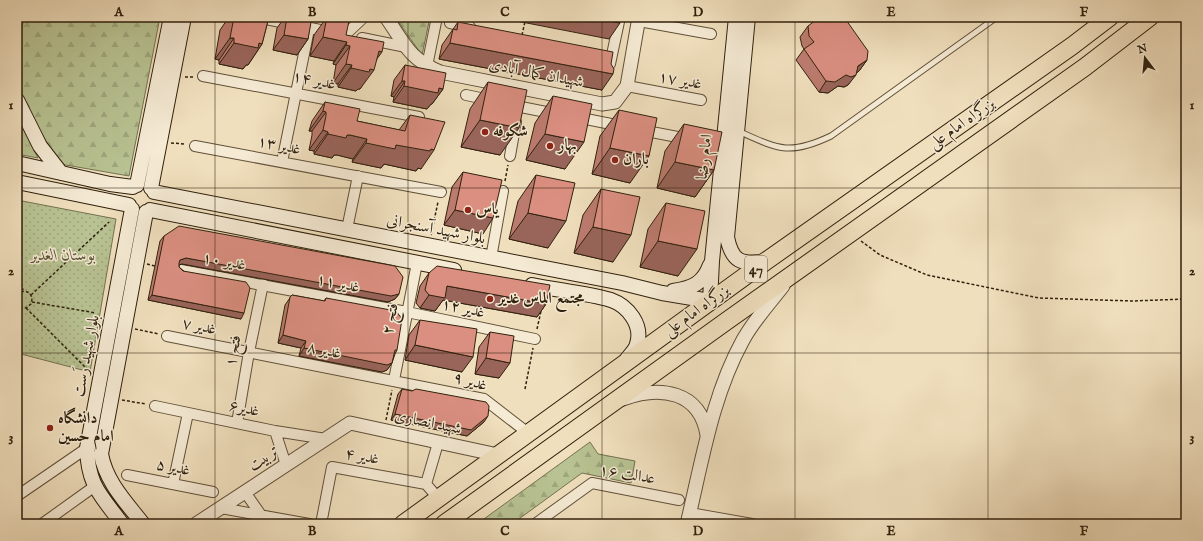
<svg xmlns="http://www.w3.org/2000/svg" width="1203" height="541" font-family="'IM FELL English',Amiri,serif">
<style>
.grass{fill:url(#grass-tufts);stroke:#747250}
.forest{fill:url(#forest-firs);stroke:#747250}
.park{fill:url(#park-dots);stroke:#747250}
.lines{fill:none;stroke-linecap:round;stroke-linejoin:round}
.service-casing{stroke:#605039;stroke-width:7}
.minor-casing{stroke:#605039;stroke-width:12}
.tertiary-casing{stroke:#605039;stroke-width:15}
.secondary-casing{stroke:#30210d;stroke-width:16}
.trunk-casing{stroke:#30210d;stroke-width:19}
.path{stroke:#30210d;stroke-width:1.5;stroke-dasharray:3 2;stroke-linecap:butt}
.service{stroke:#f5ead4;stroke-width:5}
.minor{stroke:#f5ead4;stroke-width:10}
.tertiary{stroke:#f5ead4;stroke-width:13}
.secondary{stroke:#f5ead4;stroke-width:14}
.trunk{stroke:#f0dfbd;stroke-width:17}
.wall{fill:#bc7b6f;stroke:#30210d}
.shaded-wall{fill:#99645a;stroke:#30210d}
.building{fill:#db8f81;stroke:#30210d}
.grid{fill:none;stroke:#30210d;stroke-width:1;stroke-opacity:0.55}
.poi-dot{fill:#8f2418;stroke:#f5ead4;stroke-width:1.5}
.labels{text-anchor:middle;dominant-baseline:central;stroke-width:3;stroke-linejoin:round;paint-order:stroke}
.shield{fill:#f5ead4;stroke:#6b5d49;stroke-width:1}
.shield-label{font-size:15px;font-weight:bold;fill:#30210d}
.street-label{font-size:16px;fill:#30210d;stroke:#f5ead4}
.poi-label{font-size:16px;font-weight:bold;fill:#30210d;stroke:#f5ead4;text-anchor:start}
.park-label{font-size:16px;font-style:italic;fill:#595135;stroke:#f5ead4}
.neatline{fill:none;stroke:#30210d;stroke-width:1.5}
.grid-label{font-size:13px;text-anchor:middle;font-weight:bold;fill:#30210d}
</style>
<defs>
<pattern id="grass-tufts" width="24" height="20" patternUnits="userSpaceOnUse"><rect width="24" height="20" fill="#b8c292"/><path d="M3 7l-1-3M5 7V3M7 7l1-3M15 17l-1-3M17 17v-4M19 17l1-3" fill="none" stroke="#9ea67d"/></pattern>
<pattern id="forest-firs" width="22" height="20" patternUnits="userSpaceOnUse"><rect width="22" height="20" fill="#b8c292"/><path d="M5 1l3.5 6h-7zM16 11l3.5 6h-7z" fill="#9ea67d"/></pattern>
<pattern id="park-dots" width="8" height="8" patternUnits="userSpaceOnUse"><rect width="8" height="8" fill="#b8c292"/><path d="M2 2h.1M6 6h.1" fill="none" stroke="#9ea67d" stroke-width="1.8" stroke-linecap="round"/></pattern>
</defs>
<rect width="100%" height="100%" fill="#f0dfbd"/>
<filter id="stains"><feTurbulence type="fractalNoise" baseFrequency=".005" numOctaves="4"/><feColorMatrix values="0 0 0 0 .2 0 0 0 0 .09 0 0 0 0 .02 0 0 0 .5 -.17"/></filter>
<radialGradient id="worn" r=".72"><stop offset=".6" stop-color="#630" stop-opacity="0"/><stop offset="1" stop-color="#630" stop-opacity=".3"/></radialGradient>
<path class="grass" d="M17,116L38,158L17,154Z"/>
<path class="forest" d="M24,17H160L129,176L60,164C48,144 20,100 17,78C14,58 21,37 24,17Z
M395,17H430L422,55Z
M590,442L598,454L635,461L631,483L582,473L512,524H477Z"/>
<path class="park" d="M17,200L116,219L90,372L17,353Z"/>
<g class="lines">
<defs>
<path id="service" d="M738,131C778,149 789,156 831,136L997,17"/>
<path id="minor" d="M256,17L330,32
M639,21L711,34
M450,23L470,27
M345,35L364,17
M362,38L406,47
M610,64L620,17
M427,66L437,17
M203,76L419,117
M627,86L701,100
M466,95L490,100
M511,105L556,114
M576,117L621,126
M641,130L688,139
M195,146L441,192
M510,156L516,122
M282,162L309,29
M347,229L358,176
M491,258L503,191
M181,270L407,312L535,339
M167,336L484,399L528,433
M394,380L417,263
M155,406L275,431L326,439
M237,423L249,352L263,284
M275,431L286,465
M127,475L213,492
M173,484L188,413
M426,484L438,443
M245,492L261,515
M17,496L87,448
M221,508L309,524
M690,513L752,524
M42,524L95,486
M321,524L332,467L426,484L438,498
M535,524L592,483L679,500"/>
<path id="tertiary" d="M386,17C404,43 409,59 440,72L602,104L615,102L627,86L639,17
M623,399C660,385 700,391 707,435
M196,524L350,423L498,455
M687,524C702,462 712,396 743,340C754,320 769,304 783,286"/>
<path id="secondary" d="M748,17L727,237C732,262 741,265 766,261
M17,100L40,146L61,173
M17,163L110,184L133,187
M17,182L129,205
M137,185L171,17
M151,188L184,17
M154,192L622,283L662,293L710,301L712,261L736,17
M150,210L454,270
M532,285C556,290 587,293 611,300C628,306 643,325 637,344C636,349 630,355 627,359
M673,291C692,288 703,284 710,265
M122,524C101,495 88,486 87,448L132,209
M143,524C126,502 106,482 101,454L146,212"/>
<path id="trunk" d="M403,524L766,261L1072,46L1110,17
M444,524L728,320L1085,67L1150,17"/>
</defs>
<use href="#service" class="service-casing"/>
<use href="#minor" class="minor-casing"/>
<use href="#tertiary" class="tertiary-casing"/>
<use href="#secondary" class="secondary-casing"/>
<use href="#trunk" class="trunk-casing"/>
<path class="path" d="M522,35L526,17
M185,77H193
M171,143L185,144
M505,181L508,165
M431,235L438,202
M861,241L880,255L927,275L1039,298L1132,301L1186,299
M147,264L155,266
M17,269L23,290
M17,295C24,287 35,293 31,304L26,308L20,307L17,304
M31,295L109,222
M32,302L96,313
M26,308L89,371
M135,329L159,334
M537,329L541,311
M525,389L533,348
M122,400L146,404
M386,420L392,390"/>
<use href="#service" class="service"/>
<use href="#minor" class="minor"/>
<use href="#tertiary" class="tertiary"/>
<use href="#secondary" class="secondary"/>
<use href="#trunk" class="trunk"/>
</g>
<path class="wall" d="M229,17H269L262,44L248,65H246L243,69L219,64V60L215,59L220,30Z
M285,17H311L308,39L297,55L273,50L277,28Z
M327,17H332L346,35L377,59L360,89H358L356,91L338,87V84L333,83L336,65L333,64L334,61L310,56L314,35Z
M458,22L602,90L439,59L442,45Z
M808,26L867,60L859,71L856,73L848,85L844,87L838,86L828,93L819,92L796,60L804,49L802,46L800,37Z
M405,65L443,89L432,104H431L427,109L393,102L394,97L391,96L394,80Z
M488,82L500,155L461,147L470,109Z
M553,96L565,169L526,160L535,123Z
M325,102L357,121L399,130L410,115L421,169L418,168L416,171L384,164L381,168L352,162L353,159L337,155H334L332,158L314,154V151L309,150L312,135V131H309L312,121Z
M619,110L630,183L592,174L600,136Z
M684,124L714,170L695,197L657,188L665,151Z
M463,172L483,234L444,225L452,187Z
M536,175L548,248L509,239L518,201Z
M601,189L613,262L574,253L583,215Z
M666,203L678,276L640,267L648,229Z
M164,236L399,294L395,299L388,302L182,264L179,265V267L241,319L148,300L160,241Z
M429,273L546,304L537,317L443,300L435,311L420,308L416,303L420,286Z
M292,295L324,301L326,298L397,350L395,354L392,363L387,370L382,372L299,356L301,348L278,343L285,305Z
M420,320L462,372L405,360L409,335Z
M490,332L499,378L475,374L479,347Z
M402,389L484,422L467,436L391,420L398,394Z"/>
<path class="shaded-wall" d="M496,17H587L620,23L609,39Z
M284,35L308,39L297,55L273,50Z
M323,37L347,42L334,61L310,56Z
M230,38H234L219,60L215,59Z
M234,43H259L262,44L248,65H246L243,69L219,64Z
M450,43L613,74L602,90L439,59Z
M346,45L350,46L336,65L333,64Z
M379,51L382,52L368,71Z
M867,60L859,71L851,77L856,75L848,85L844,87L838,86L828,93L819,92L826,81L846,75Z
M346,64L352,65L338,84L333,83Z
M351,68L370,69L374,70L360,89H358L356,91L338,87Z
M402,81H405L394,97L391,96Z
M404,86L439,88L443,89L432,104H431L427,109L393,102Z
M323,111L326,112L312,131H309Z
M480,120L519,128L500,155L461,147Z
M323,130L328,132L314,151L309,150Z
M328,134L350,135L367,139L353,159L337,155H334L332,158L314,154Z
M545,134L584,142L565,169L526,160Z
M366,143L396,145L431,149L434,150L421,169L418,168L416,171L384,164L381,168L352,162Z
M610,148L649,156L630,183L592,174Z
M675,162L714,170L695,197L657,188Z
M455,210L493,218L483,234L444,225Z
M528,213L566,221L548,248L509,239Z
M593,227L631,235L613,262L574,253Z
M658,241L697,249L678,276L640,267Z
M186,258L399,294L395,299L388,302L182,264L176,266L180,260Z
M447,286L546,304L537,317L443,300L435,311L420,308L429,295Z
M152,295L244,313L241,319L148,300Z
M283,335L306,341L301,348L278,343Z
M415,345L473,357L462,372L405,360Z
M304,348L392,363L387,370L382,372L299,356Z
M486,358L510,363L499,378L475,374Z
M395,414L488,416L484,422L467,436L391,420Z"/>
<path class="building" d="M234,17H269L262,44L259,43L258,48L234,43V38H230Z
M287,17H312L308,39L284,35Z
M327,17H332L349,21L346,35L384,42L382,52L379,51L374,70L370,69L369,72L351,68L352,65L346,64L350,46L346,45L347,42L323,37Z
M587,17H621L620,23Z
M820,17H828L830,18L831,17H844L868,51L867,60L858,66L856,75L851,77L846,75L835,82L826,81L804,49L814,42L809,36L808,26Z
M458,22L613,52L611,64L614,69L613,74L450,43L453,29L457,30Z
M405,65L446,73L443,89L439,88L438,93L404,86L405,81H402Z
M488,82L527,90L519,128L480,120Z
M553,96L592,104L584,142L545,134Z
M325,102L360,109L357,121L405,131L410,115L445,122L434,150L431,149L430,151L396,145L395,149L366,143L367,139L350,135H347L346,138L328,134V132L323,130L326,116V112L323,111Z
M619,110L657,118L649,156L610,148Z
M684,124L722,132L714,170L675,162Z
M463,172L502,180L493,218L455,210Z
M536,175L575,183L566,221L528,213Z
M601,189L640,197L631,235L593,227Z
M666,203L705,211L697,249L658,241Z
M179,226L395,266L403,277L399,294L391,296L186,258L180,260L179,263V267L183,271L246,282L250,288L244,313L152,295L164,236Z
M437,266L550,285L546,304L447,286L445,298L429,295L425,290L429,273Z
M292,295L325,301L326,298L396,311L402,319L397,350H395L392,363L387,365L304,348L306,341L283,335L290,297Z
M420,320L477,329L473,357L415,345Z
M490,332L514,336L510,363L486,358Z
M402,389L412,391L416,389L486,402L489,406L488,416L471,430L395,414Z"/>
<path class="grid" d="M215,17V524M408,17V524M602,17V524M795,17V524M988,17V524M17,188H1186M17,353H1186"/>
<g class="poi-dot">
<circle cx="485" cy="132" r="4"/>
<circle cx="550" cy="146" r="4"/>
<circle cx="615" cy="160" r="4"/>
<circle cx="468" cy="210" r="4"/>
<circle cx="490" cy="299" r="4"/>
<circle cx="50" cy="428" r="4"/>
</g>
<g class="labels">
<rect class="shield" x="745" y="256" width="22" height="26" rx="3"/>
<g class="shield-label">
<text x="756" y="269">47</text>
</g>
<g class="street-label">
<text transform="translate(536 74) rotate(11)">شهیدان کمال آبادی</text>
<text transform="translate(314 81) rotate(11)">غدیر ۱۴</text>
<text transform="translate(680 81) rotate(10)">غدیر ۱۷</text>
<text transform="translate(962 124) rotate(-35)">بزرگراه امام علی</text>
<text transform="translate(279 146) rotate(11)">غدیر ۱۳</text>
<text transform="translate(705 157) rotate(-84)">امام رضا</text>
<text transform="translate(436 230) rotate(11)">بلوار شهید آسنجرانی</text>
<text transform="translate(224 262) rotate(10)">غدیر ۱۰</text>
<text transform="translate(338 284) rotate(11)">غدیر ۱۱</text>
<text transform="translate(463 309) rotate(12)">غدیر ۱۲</text>
<text transform="translate(697 311) rotate(-36)">بزرگراه امام علی</text>
<text transform="translate(391 319) rotate(-79)">فتح ۲</text>
<text transform="translate(199 327) rotate(11)">غدیر ۷</text>
<text transform="translate(234 351) rotate(-80)">فتح ۱</text>
<text transform="translate(324 351) rotate(11)">غدیر ۸</text>
<text transform="translate(87 356) rotate(-79)">بلوار شهید رَست</text>
<text transform="translate(470 382) rotate(15)">غدیر ۹</text>
<text transform="translate(244 409) rotate(12)">غدیر۶</text>
<text transform="translate(428 423) rotate(12)">شهید انصاری</text>
<text transform="translate(362 457) rotate(10)">غدیر ۴</text>
<text transform="translate(264 459) rotate(-33)">تربیت</text>
<text transform="translate(173 468) rotate(11)">غدیر ۵</text>
<text transform="translate(627 475) rotate(9)">عدالت ۱۶</text>
</g>
<g class="poi-label">
<text x="493" y="132">شکوفه</text>
<text x="558" y="146">بهار</text>
<text x="623" y="160">باران</text>
<text x="476" y="210">یاس</text>
<text x="498" y="299">مجتمع الماس غدیر</text>
<text x="58" y="419">دانشگاه<tspan x="58" dy="18">امام حسین</tspan></text>
</g>
<g class="park-label">
<text x="63" y="256">بوستان الغدیر</text>
</g>
</g>
<rect width="1203" height="541" fill="none" stroke="#f0dfbd" stroke-width="44"/>
<g transform="translate(1145 58) rotate(344)" stroke="#f5ead4" stroke-width="3" paint-order="stroke">
<path d="M0-3L7 15L0 10L-7 15Z" fill="#30210d"/>
<text y="-6" font-size="11" font-weight="bold" text-anchor="middle" fill="#30210d">N</text>
</g>
<rect x="22" y="22" width="1159" height="497" class="neatline"/>
<g class="grid-label">
<text x="119" y="16">A</text>
<text x="312" y="16">B</text>
<text x="505" y="16">C</text>
<text x="698" y="16">D</text>
<text x="891" y="16">E</text>
<text x="1084" y="16">F</text>
<text x="11" y="109">1</text>
<text x="1192" y="109">1</text>
<text x="11" y="275">2</text>
<text x="1192" y="275">2</text>
<text x="11" y="441">3</text>
<text x="1192" y="441">3</text>
<text x="119" y="535">A</text>
<text x="312" y="535">B</text>
<text x="505" y="535">C</text>
<text x="698" y="535">D</text>
<text x="891" y="535">E</text>
<text x="1084" y="535">F</text>
</g>
<rect width="100%" height="100%" filter="url(#stains)"/>
<rect width="100%" height="100%" fill="url(#worn)"/>
</svg>
